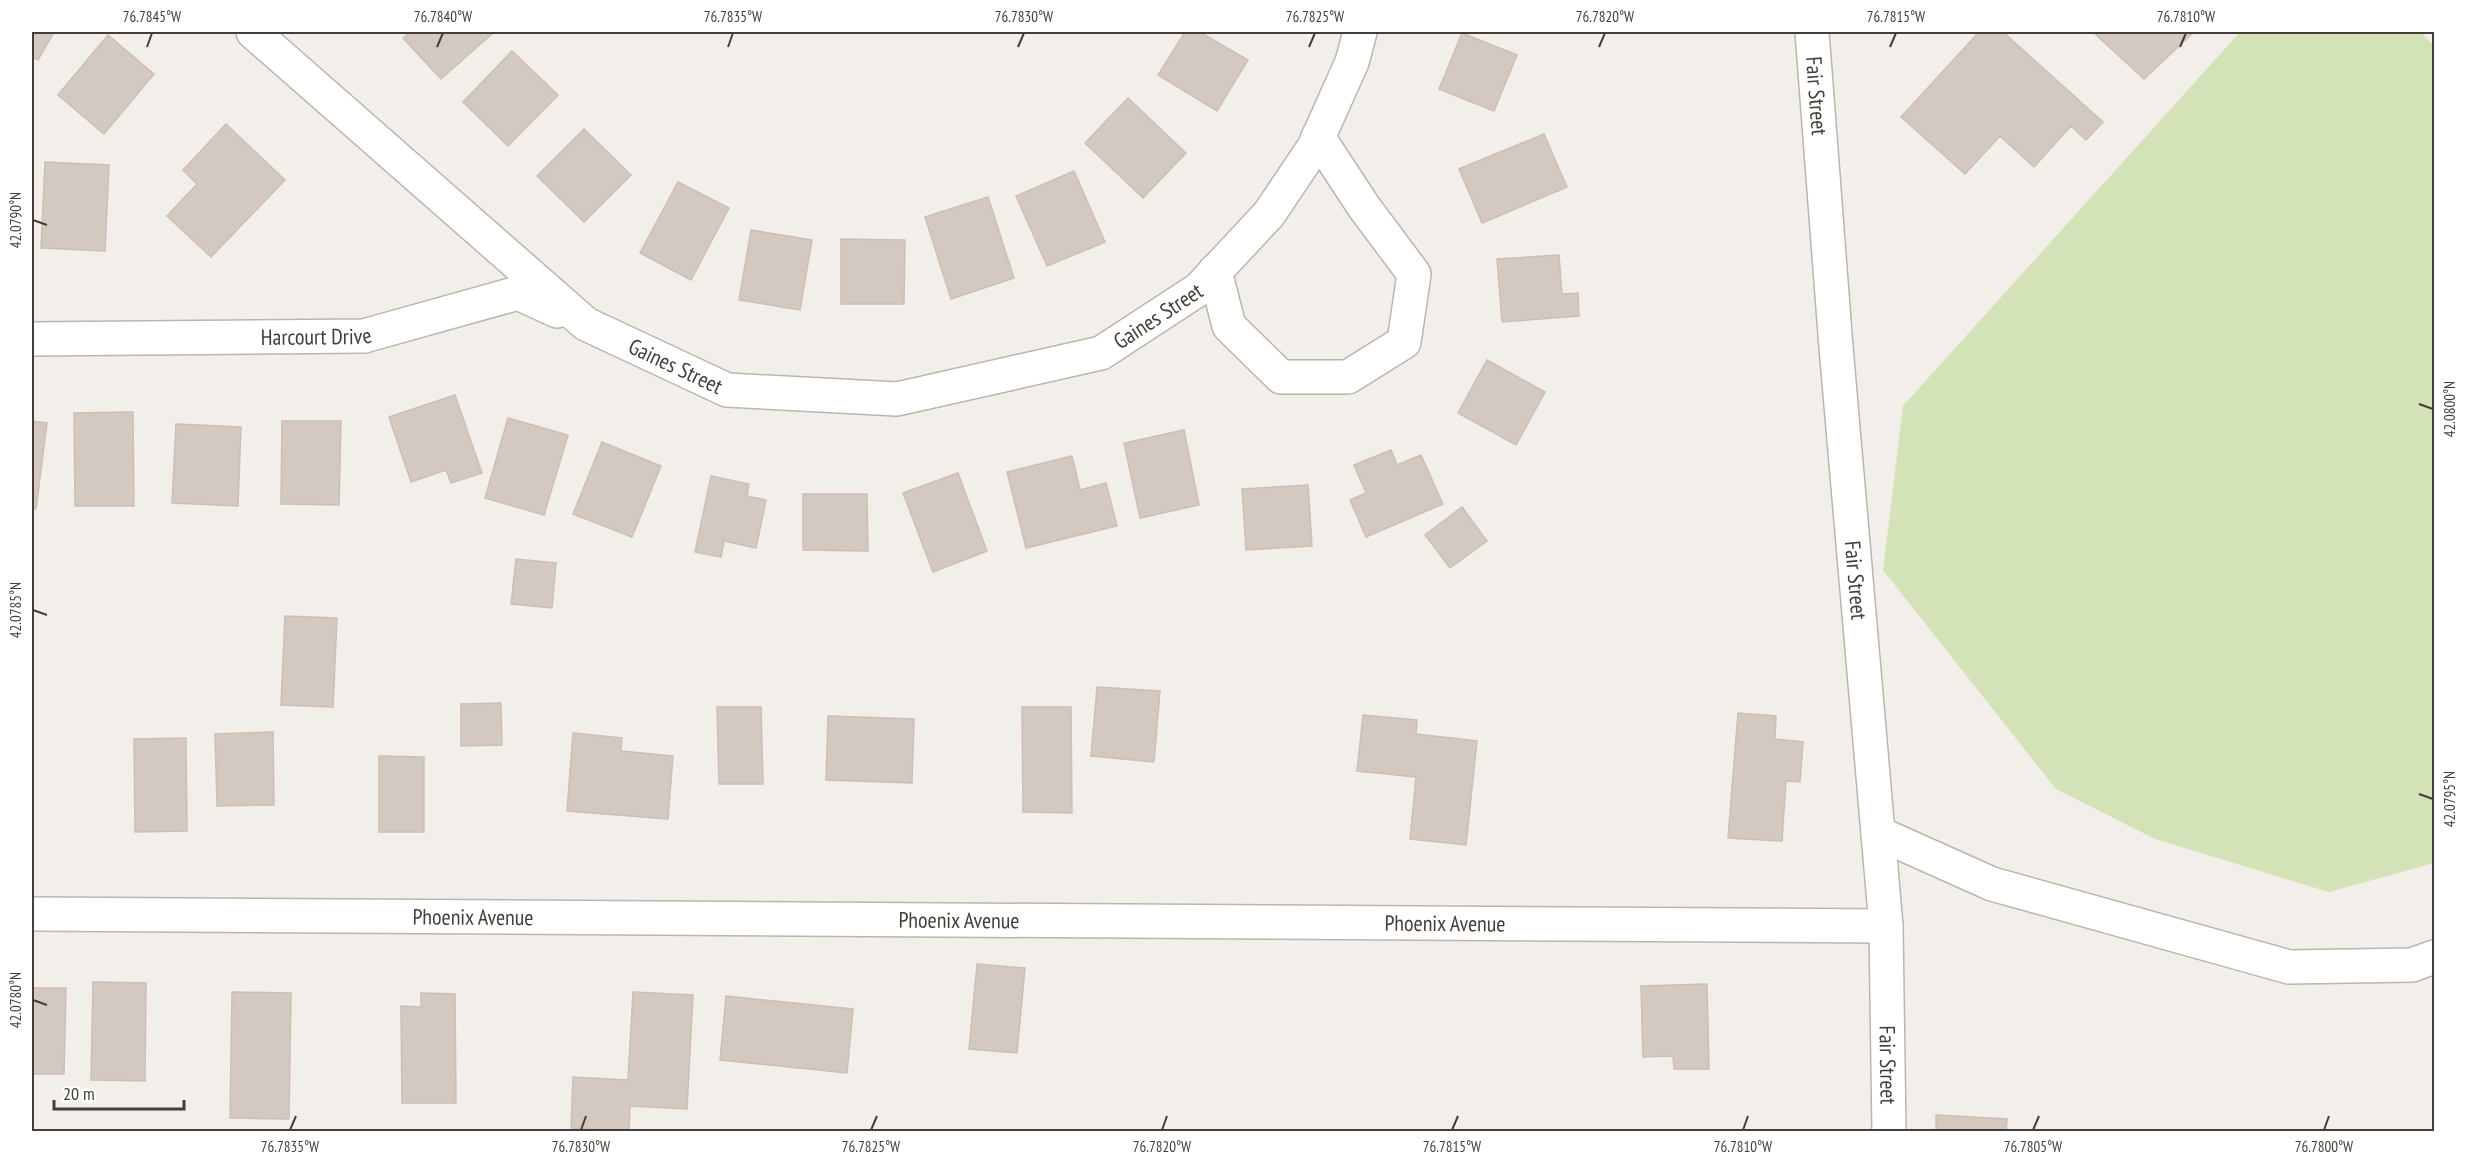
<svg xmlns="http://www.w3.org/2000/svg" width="2466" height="1163" font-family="'PT Sans Narrow',sans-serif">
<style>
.green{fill:#d4e2b7}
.building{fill:#d3c9c0;stroke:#cdbfb4;stroke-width:1.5}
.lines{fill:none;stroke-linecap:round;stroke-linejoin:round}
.minor-casing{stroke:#bdb5ad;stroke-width:36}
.minor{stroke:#fff;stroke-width:33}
.ticks{fill:none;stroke:#453e38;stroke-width:2}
.labels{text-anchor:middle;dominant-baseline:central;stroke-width:4.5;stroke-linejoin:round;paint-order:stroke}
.street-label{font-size:22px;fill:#453e38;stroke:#fff}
.neatline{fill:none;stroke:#453e38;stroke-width:2}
.ticks-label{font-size:15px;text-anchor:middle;fill:#453e38}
</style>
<rect width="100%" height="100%" fill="#f2eee9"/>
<path class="green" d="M2240,32H2421L2434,46V863L2329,892L2155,839L2056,789L1883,570L1903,406Z"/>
<path class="building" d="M32,32H54L38,60L32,57Z
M410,32H494L441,79L403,38Z
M1185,32H1200L1248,60L1217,111L1158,75Z
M1979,32H2003L2103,122L2086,140L2071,126L2034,167L2000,136L1965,174L1901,117Z
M2093,32H2194L2144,79Z
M1462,33L1517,55L1494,111L1439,89Z
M108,35L154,74L104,134L58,95Z
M512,51L558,95L508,146L463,102Z
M1128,98L1186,153L1143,198L1085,143Z
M226,124L285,180L211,257L167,216L197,184L183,170Z
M584,129L631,175L584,222L537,176Z
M1544,134L1567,187L1482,223L1459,169Z
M45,162L109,165L105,251L41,248Z
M1074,171L1105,242L1047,266L1016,196Z
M678,182L729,208L691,280L640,253Z
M988,197L1014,278L951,299L925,217Z
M751,230L812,240L800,310L739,300Z
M841,239L905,240L904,304H841Z
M1559,255L1562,294L1578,293L1579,316L1502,322L1497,259Z
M1487,360L1545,392L1516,445L1458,413Z
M455,395L482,473L451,483L446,470L411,482L389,417Z
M133,412L134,506H75L74,413Z
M508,418L568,435L544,515L485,498Z
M32,421L47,423L36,509L32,508Z
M282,421H341L339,505L281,504Z
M176,424L241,427L238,506L172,503Z
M1184,430L1199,505L1140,518L1124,443Z
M602,442L661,466L632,537L573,514Z
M1391,450L1397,465L1421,455L1443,504L1366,537L1350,500L1366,493L1354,465Z
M1072,456L1080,490L1106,483L1117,526L1026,548L1007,472Z
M958,473L987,551L933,572L903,493Z
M711,476L749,484L747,496L766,500L756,548L724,541L721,557L695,552Z
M1308,485L1312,546L1246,550L1242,489Z
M803,494H867L868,551L803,550Z
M1462,507L1487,541L1450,568L1425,535Z
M516,559L556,563L552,608L511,604Z
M285,616L337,618L333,707L281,705Z
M1097,687L1160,691L1154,762L1091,756Z
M501,703L502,745L461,746V704Z
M717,707H761L763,784H719Z
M1022,707H1071L1072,813L1023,812Z
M1738,713L1776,716L1775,739L1803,742L1800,782L1786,781L1782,841L1728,838Z
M1363,715L1417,720L1416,734L1477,741L1466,845L1410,839L1416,777L1357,771Z
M828,716L914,719L912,783L826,780Z
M273,732L274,805L217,806L215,734Z
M573,733L622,738L621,751L673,756L668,819L567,811Z
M186,738L187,831L135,832L134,739Z
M379,756L424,757V832H379Z
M977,964L1025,968L1017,1053L969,1049Z
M93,982L146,983L145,1081L91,1080Z
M1707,984L1709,1069H1674L1673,1056L1643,1057L1641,986Z
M32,988H66L64,1074H32Z
M232,992L291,993L289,1119L230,1118Z
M633,992L693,995L687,1109L630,1106L629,1131L571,1128L573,1077L628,1080Z
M421,993L455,994L456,1103H402L401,1006L421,1007Z
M726,996L853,1009L847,1073L720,1060Z
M1936,1115L2007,1119L2006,1132H1936Z"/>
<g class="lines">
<defs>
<g id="minor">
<path id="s1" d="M253,32L586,324L727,390L897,399L1101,353L1199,289L1269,214L1314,147L1352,62L1360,32"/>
<path id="s2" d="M1812,32L1836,347L1886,926L1889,1132"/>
<path d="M1215,271L1229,326L1281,377H1348L1404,342L1414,274L1364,207L1318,137"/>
<path id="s3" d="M32,339L364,336L518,293L557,311"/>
<path d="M1878,833L1992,884L2289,967L2412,965L2434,957"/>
<path id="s4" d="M32,914L1886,926"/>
</g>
</defs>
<use href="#minor" class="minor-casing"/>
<use href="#minor" class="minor"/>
</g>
<path class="ticks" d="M147,47L152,33M437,47L443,33M728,47L733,33M1018,47L1024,33M1309,47L1315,33M1599,47L1605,33M1890,47L1896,33M2180,47L2186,33M33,220L47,225M2419,404L2433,409M33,610L47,615M2419,794L2433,799M33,1000L47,1005M290,1130L296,1116M581,1130L586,1116M871,1130L877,1116M1162,1130L1167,1116M1452,1130L1458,1116M1743,1130L1748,1116M2033,1130L2039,1116M2324,1130L2329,1116"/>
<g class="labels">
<g class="street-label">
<text stroke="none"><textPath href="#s2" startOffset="64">Fair Street</textPath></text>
<text stroke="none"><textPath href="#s1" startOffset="1046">Gaines Street</textPath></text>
<text stroke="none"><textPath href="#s3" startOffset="284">Harcourt Drive</textPath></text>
<text stroke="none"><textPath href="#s1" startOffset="542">Gaines Street</textPath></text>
<text stroke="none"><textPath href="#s2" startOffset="550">Fair Street</textPath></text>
<text stroke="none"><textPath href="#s4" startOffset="441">Phoenix Avenue</textPath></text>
<text stroke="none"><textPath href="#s4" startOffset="927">Phoenix Avenue</textPath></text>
<text stroke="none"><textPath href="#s4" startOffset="1413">Phoenix Avenue</textPath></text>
<text stroke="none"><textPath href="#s2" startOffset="1036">Fair Street</textPath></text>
</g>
</g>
<rect width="2466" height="1163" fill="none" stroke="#ffffff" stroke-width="66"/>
<path d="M54 1100v9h130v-9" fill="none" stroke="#453e38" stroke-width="3"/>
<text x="63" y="1100" font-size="18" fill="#453e38" stroke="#ffffff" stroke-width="4.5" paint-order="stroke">20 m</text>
<rect x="33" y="33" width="2400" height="1097" class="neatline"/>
<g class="ticks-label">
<text x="152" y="22">76.7845°W</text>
<text x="443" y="22">76.7840°W</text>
<text x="733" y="22">76.7835°W</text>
<text x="1024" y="22">76.7830°W</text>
<text x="1315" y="22">76.7825°W</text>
<text x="1605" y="22">76.7820°W</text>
<text x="1896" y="22">76.7815°W</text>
<text x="2186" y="22">76.7810°W</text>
<text transform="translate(16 220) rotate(-90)" y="5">42.0790°N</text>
<text transform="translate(2450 409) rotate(-90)" y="5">42.0800°N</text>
<text transform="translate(16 610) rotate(-90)" y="5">42.0785°N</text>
<text transform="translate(2450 799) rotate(-90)" y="5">42.0795°N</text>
<text transform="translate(16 1000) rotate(-90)" y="5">42.0780°N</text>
<text x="290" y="1152">76.7835°W</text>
<text x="581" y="1152">76.7830°W</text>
<text x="871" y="1152">76.7825°W</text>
<text x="1162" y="1152">76.7820°W</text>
<text x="1452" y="1152">76.7815°W</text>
<text x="1743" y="1152">76.7810°W</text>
<text x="2033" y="1152">76.7805°W</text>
<text x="2324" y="1152">76.7800°W</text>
</g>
</svg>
